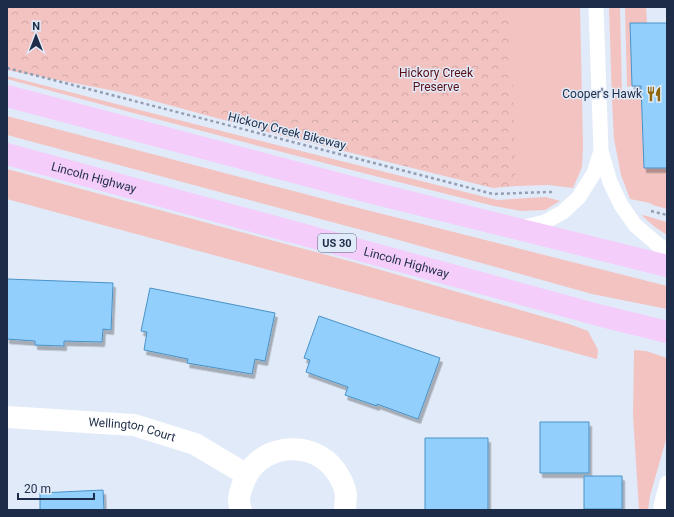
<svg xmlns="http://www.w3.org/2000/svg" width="674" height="517" font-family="Roboto,sans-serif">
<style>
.green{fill:#f3c3c1}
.forest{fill:url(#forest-crowns)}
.building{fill:#93cffc;stroke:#4892c7;filter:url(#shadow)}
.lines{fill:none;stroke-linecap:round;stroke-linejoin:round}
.path{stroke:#939eb2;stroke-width:2.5;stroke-dasharray:3 3;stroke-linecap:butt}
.service{stroke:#fff;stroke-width:15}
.minor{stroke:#fff;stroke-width:22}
.primary{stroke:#f4cdfa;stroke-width:22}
.labels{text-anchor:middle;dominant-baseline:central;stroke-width:3;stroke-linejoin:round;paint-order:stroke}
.shield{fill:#e1eaf8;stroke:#58657d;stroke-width:1}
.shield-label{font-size:11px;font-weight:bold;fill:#1d2c48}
.park-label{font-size:12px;fill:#590f15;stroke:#e1eaf8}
.poi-label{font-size:12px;fill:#1d2c48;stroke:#e1eaf8;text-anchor:end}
.street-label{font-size:12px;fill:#1d2c48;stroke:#e1eaf8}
</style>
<defs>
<pattern id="forest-crowns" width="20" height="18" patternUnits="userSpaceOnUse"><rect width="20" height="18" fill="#f3c3c1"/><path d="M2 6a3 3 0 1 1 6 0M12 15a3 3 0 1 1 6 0" fill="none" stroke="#d0a8a7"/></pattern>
<filter id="shadow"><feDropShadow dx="2.5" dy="4.5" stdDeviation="0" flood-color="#0004"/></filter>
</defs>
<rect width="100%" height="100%" fill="#e1eaf8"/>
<path class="green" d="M7,7H580L583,146L582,167L573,188L548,185L516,186L515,169L7,70Z
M609,7H620L622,93L632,94V96H641L644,168H667V209L653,205L650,203L630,199L621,175L614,139L612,100Z
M625,7H646L647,23H630L632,86L627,87Z
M7,76L249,138L497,200L546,197L560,201L545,210L521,211L494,206C331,165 169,123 7,79Z
M7,116L347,205L667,286V309L592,294L388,237L7,135Z
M7,169L353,262L569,324L588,331L598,350L597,359L7,199Z
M641,215C650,216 658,220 667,222V235L655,227Z
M634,350L646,351L667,358V436L650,496L648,510H639L633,416Z"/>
<path class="forest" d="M7,7H510L516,186L493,188L275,134L7,61Z"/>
<path class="building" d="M630,23H667V168H644L641,86H632Z
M7,279L113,283L111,330L103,329L102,342L64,341V346L35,345V341L7,339Z
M150,288L275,313L265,361L255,359L252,374L187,363L188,359L144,350L147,332L141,331Z
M319,316L440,358L418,419L377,404V406L345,395L348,387L306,372L310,360L304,358Z
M540,422H589V473H540Z
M425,438H488V510H425Z
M584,476H622V509H584Z
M103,490L104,510H40V493Z"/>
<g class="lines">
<path class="path" d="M7,68L455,184L493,194L548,192H554
M651,211L667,215"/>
<path class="service" d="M596,7L601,151L610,182L621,205L635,225L657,244L667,251
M521,228L545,222L563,212L579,197L594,173L601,151
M661,510V506L667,483"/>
<g class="minor">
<path id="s1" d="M7,417L134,425L195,444L247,475"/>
<path d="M241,510C240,507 239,504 239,501C239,492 243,483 247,475C265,443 313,440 335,470C340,477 345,486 346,495C346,500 345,505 345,510"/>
</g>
<g class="primary">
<path d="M7,96L373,193L667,266"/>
<path id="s2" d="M7,154L602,316L667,332"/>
</g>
</g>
<defs>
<symbol id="restaurant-bare" viewBox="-9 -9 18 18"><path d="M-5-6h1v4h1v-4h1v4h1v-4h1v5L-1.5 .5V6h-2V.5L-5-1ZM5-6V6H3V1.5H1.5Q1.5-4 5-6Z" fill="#8d6709" stroke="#e1eaf8" stroke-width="2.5" paint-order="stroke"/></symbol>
</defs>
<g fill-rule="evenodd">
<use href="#restaurant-bare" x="643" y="83" width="22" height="22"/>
</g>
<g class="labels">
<rect class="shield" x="318" y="234" width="38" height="18" rx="3"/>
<g class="shield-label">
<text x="337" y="243">US 30</text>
</g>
<g class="park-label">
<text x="436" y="73">Hickory Creek<tspan x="436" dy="14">Preserve</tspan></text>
</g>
<g class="poi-label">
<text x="642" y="94">Cooper's Hawk</text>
</g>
<g class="street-label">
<text transform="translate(287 131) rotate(14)">Hickory Creek Bikeway</text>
<text stroke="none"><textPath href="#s2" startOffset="90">Lincoln Highway</textPath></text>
<text stroke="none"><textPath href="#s2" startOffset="414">Lincoln Highway</textPath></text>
<text stroke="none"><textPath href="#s1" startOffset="126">Wellington Court</textPath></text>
</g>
</g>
<rect width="674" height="517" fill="none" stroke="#1d2c48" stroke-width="16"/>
<g transform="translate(36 36)" stroke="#e1eaf8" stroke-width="3" paint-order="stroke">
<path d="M0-3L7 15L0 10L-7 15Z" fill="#1d2c48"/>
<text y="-6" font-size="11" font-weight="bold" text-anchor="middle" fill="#1d2c48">N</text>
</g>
<path d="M18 493v6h76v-6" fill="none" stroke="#1d2c48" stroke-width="2"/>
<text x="24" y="493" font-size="12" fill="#1d2c48" stroke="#e1eaf8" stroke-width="3" paint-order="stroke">20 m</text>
</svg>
